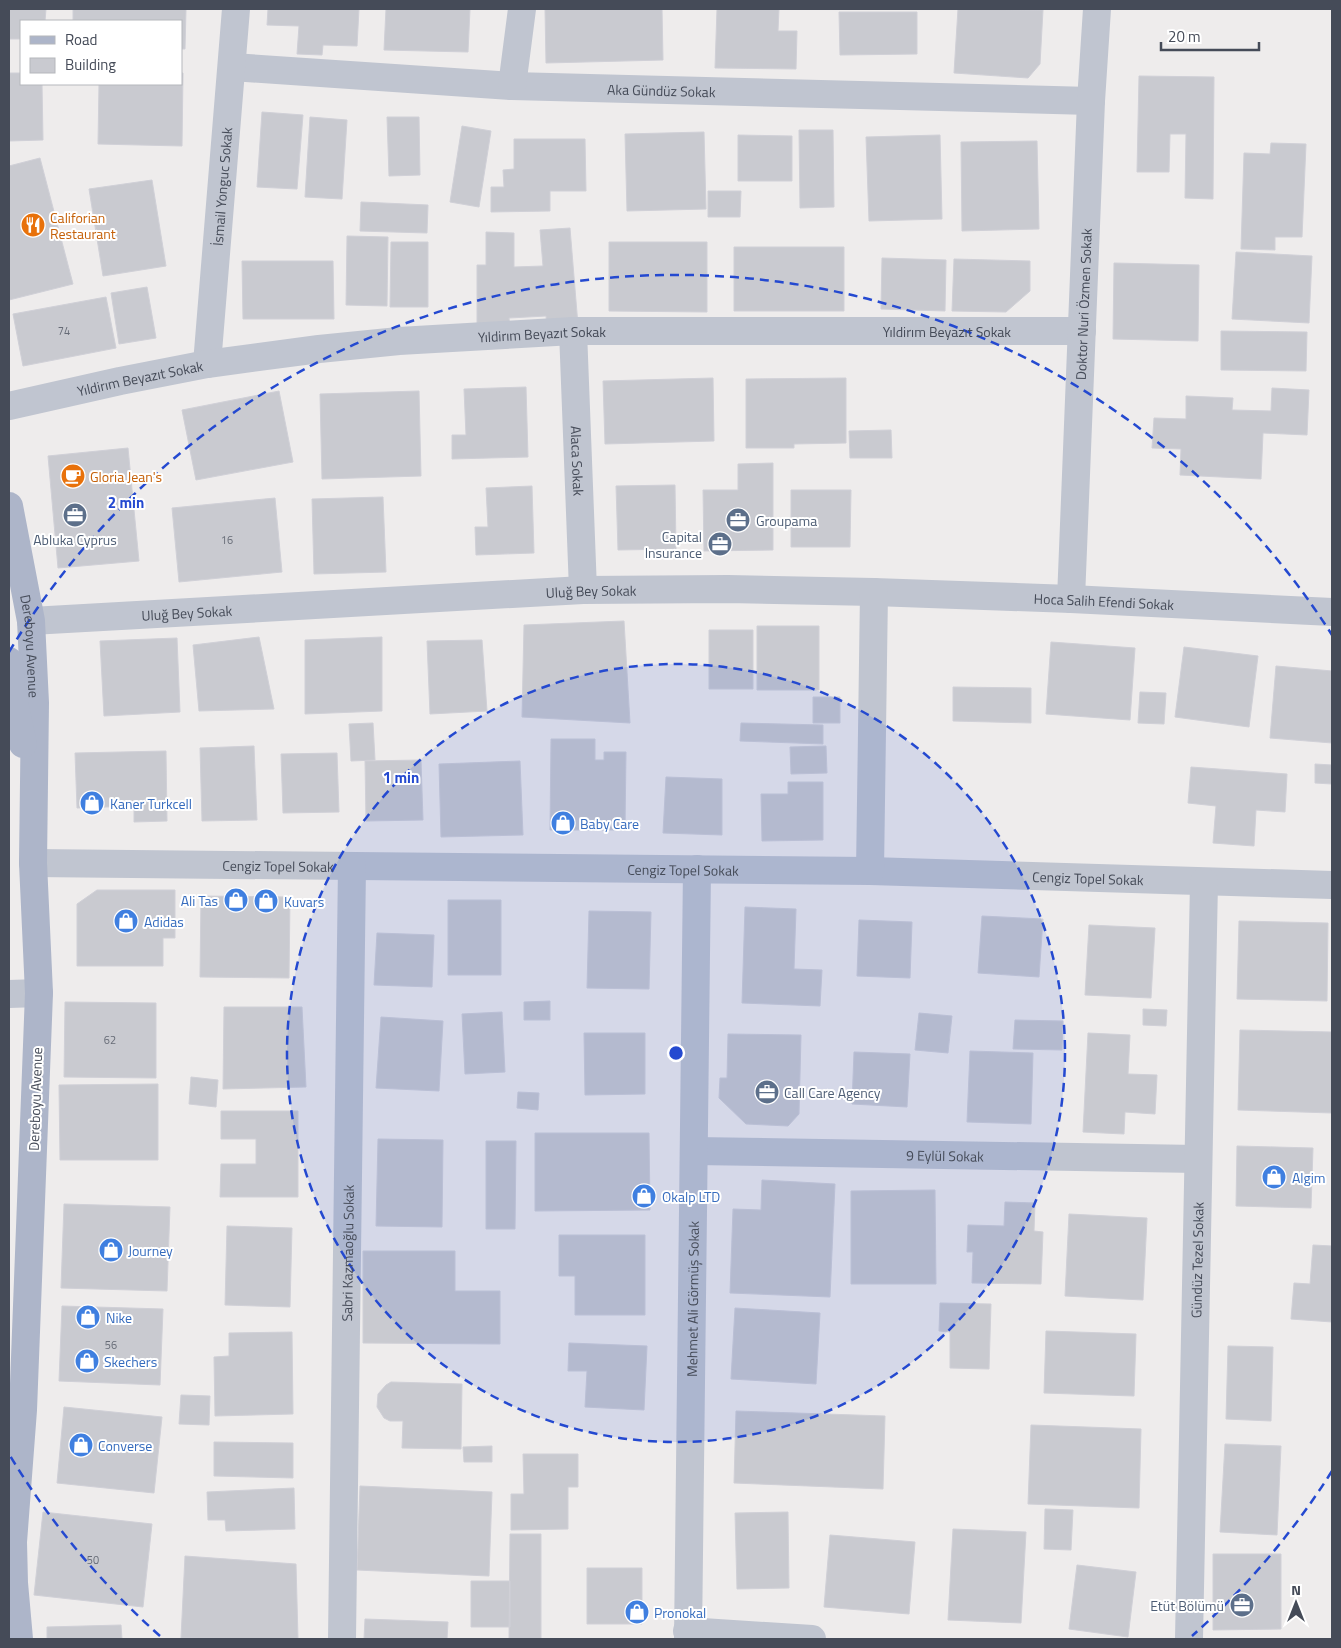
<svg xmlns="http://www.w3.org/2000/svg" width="1341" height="1648" font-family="'Titillium Web',sans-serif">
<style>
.building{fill:#c9cad0;stroke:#d0d0d7}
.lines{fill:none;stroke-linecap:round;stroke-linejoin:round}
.minor{stroke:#c0c5d0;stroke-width:28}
.primary{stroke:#adb5c9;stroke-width:28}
.ring{fill:none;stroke:#2449d0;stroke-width:2.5;stroke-dasharray:9 6}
.labels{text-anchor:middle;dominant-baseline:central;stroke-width:4;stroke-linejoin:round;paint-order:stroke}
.number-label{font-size:11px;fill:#666b76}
.street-label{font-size:14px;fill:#454b58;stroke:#fff}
.food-label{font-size:14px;fill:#c56008;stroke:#fff;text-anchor:start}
.service-label{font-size:14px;fill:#4e5e75;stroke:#fff;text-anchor:start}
.shop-label{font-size:14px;fill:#366cbe;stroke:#fff;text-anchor:start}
.centre{fill:#2449d0;stroke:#fff;stroke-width:2.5}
.ring-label{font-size:15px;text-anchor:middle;font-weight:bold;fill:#2449d0;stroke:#fff;stroke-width:4;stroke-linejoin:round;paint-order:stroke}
</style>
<rect width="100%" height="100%" fill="#eeecec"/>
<path class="building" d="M9,9H46L45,21H21V39H9Z
M73,9H186L185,49H181V21H73Z
M268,9H359L357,46L323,45L322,55L297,54L299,26L267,25Z
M386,9H470L468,52L384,50Z
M545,9H662L663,60L546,63Z
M717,9H779L778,31H797L796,69L715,68Z
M958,9L1043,10L1040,64L1028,78L954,73Z
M839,12H917V54L840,55Z
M9,73H21V84H42L43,140L9,141Z
M181,73H183L182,146L98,144L99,84H181Z
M1139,76L1214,77L1213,199L1185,198L1186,134H1170L1169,172H1137Z
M262,112L303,115L297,189L257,187Z
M310,117L347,120L342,199L305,197Z
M387,117H419L420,175L389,176Z
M462,126L491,131L479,207L450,202Z
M799,130H833L834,207L800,208Z
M704,132L706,209L627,211L625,134Z
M738,135L792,136V181H738Z
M940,135L942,219L869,221L866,137Z
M514,139H585L586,191H550V211L491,212V187H504L503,170L514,169Z
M1037,141L1039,229L962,231L961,142Z
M1271,143L1306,144L1302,237H1275V250L1241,249L1244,153L1270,154Z
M40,158L73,284L9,300V166Z
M152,180L166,266L103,276L89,189Z
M708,191H741L740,217H708Z
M361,202L428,205L427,233L360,231Z
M570,228L578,325L547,327L546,316L509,318L510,329H477V265H486V232L514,233V267L543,266L540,230Z
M347,236L388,237L387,306L346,305Z
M391,242H428V307H390Z
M609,242H707V312L609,311Z
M734,247H844V311H734Z
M1236,252L1312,256L1309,323L1232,319Z
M882,258L946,260L945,311L881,309Z
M954,259L1030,261V291L1006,312L952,311Z
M242,261H333L334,319H243Z
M1114,263L1199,265L1198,341L1113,339Z
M147,287L156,338L119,344L111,293Z
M106,297L116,348L23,366L13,314Z
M1221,331L1307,332L1306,371L1221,370Z
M713,378L714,441L605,444L603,381Z
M846,378V443L794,444V448H746V379Z
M526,387L528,457L452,459V435H466L464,389Z
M1272,388L1309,390L1307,435L1263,433L1261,479L1180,475L1181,449L1152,448L1154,418L1186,419V396L1233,398L1232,410L1271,411Z
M279,391L293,462L196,480L182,410Z
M419,391L421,476L322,479L320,394Z
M891,430L892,458H850L849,431Z
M128,448L139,561L58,568L48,456Z
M773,463V550L704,551L703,490H738V464Z
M675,485L676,549L618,550L616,486Z
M532,486L534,553L476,555L475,527H488L486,488Z
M791,490H851L850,547H791Z
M383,497L386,572L314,574L312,499Z
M275,498L282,572L179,582L172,508Z
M624,621L630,723L522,717L524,625Z
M757,626H819V690H757Z
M709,630H753V689H709Z
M259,637L274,709L199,711L193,645Z
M382,637V711L305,714V640Z
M177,638L180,712L104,716L100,641Z
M482,640L487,711L430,714L427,641Z
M1051,642L1135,648L1130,720L1046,714Z
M1184,647L1258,656L1249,727L1175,717Z
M1276,666L1332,671V743L1270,738Z
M953,687L1031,688V723L953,721Z
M1140,692L1166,693L1164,724L1138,723Z
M813,697H840V723H813Z
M373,723L375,760L351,761L349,724Z
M741,723L823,725V744L740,741Z
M551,739H595V760H604V752H626L625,830H550Z
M254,746L257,820L202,821L200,748Z
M826,746L827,773L791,774L790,747Z
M166,751L167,821L134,822V806L77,808L75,753Z
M337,753L339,812L283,813L281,754Z
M421,760L423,820L366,821L365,761Z
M520,761L523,835L441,837L439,764Z
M1315,764L1332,765V784L1315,783Z
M1191,767L1287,774L1285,812L1256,810L1254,846L1213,843L1216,806L1188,803Z
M666,777L722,779V835L663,833Z
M788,782H823V840L762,841L761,794H788Z
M97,890H175V938H163V966H77V904Z
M201,896L290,897L289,978L200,977Z
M448,900H501V975H448Z
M745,907L796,909L794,969L822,970L820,1006L742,1003Z
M589,911L651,912L649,989L587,988Z
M982,916L1043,919L1039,977L978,973Z
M859,920L912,922L910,978L857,976Z
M1239,921L1328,923L1327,1001L1237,999Z
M1089,925L1155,928L1151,998L1085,995Z
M377,933L434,935L432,987L374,985Z
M550,1001V1020H524V1002Z
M65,1002L156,1003V1078L64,1077Z
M224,1007H302L306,1087L223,1089Z
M1143,1009L1167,1010L1166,1026L1143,1025Z
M502,1012L505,1072L465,1074L462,1014Z
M919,1013L952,1016L948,1053L915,1050Z
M381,1017L443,1021L439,1091L376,1088Z
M1015,1020L1063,1021L1062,1050L1013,1049Z
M1240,1030L1332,1032V1113L1238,1110Z
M584,1033H645V1094L585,1095Z
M1088,1033L1130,1035L1128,1074L1157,1075L1155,1114L1125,1112L1124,1134L1083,1132Z
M728,1034L801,1035L799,1114L788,1126L746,1124L719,1098L720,1078H727Z
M970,1051L1033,1053L1031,1124L967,1122Z
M854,1052L910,1054L907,1107L852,1104Z
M191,1077L218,1080L216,1107L189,1104Z
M158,1084V1160H60L59,1085Z
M518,1092L539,1093L538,1110L517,1108Z
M221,1111H298V1197H220L221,1164H256V1139H221Z
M535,1133H649L650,1210L535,1211Z
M378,1139L443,1140L442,1227L376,1226Z
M486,1141H516L515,1229H486Z
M1237,1146L1313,1148L1311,1208L1236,1206Z
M762,1180L835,1184L830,1297L730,1293L733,1209L761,1210Z
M935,1190L936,1284H851V1191Z
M1005,1202L1035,1203L1034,1231L1043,1232L1041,1284L972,1283L973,1252H967L968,1225L1004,1226Z
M64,1204L170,1207L167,1291L61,1288Z
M1069,1214L1147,1218L1143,1300L1065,1296Z
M227,1226L292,1228L290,1307L225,1305Z
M559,1235H645V1315H575V1276H559Z
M1313,1245L1332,1246V1322L1291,1319L1294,1283L1310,1284Z
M363,1251H455V1291H500V1344L363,1343Z
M940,1303L991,1304L989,1369L950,1368V1332L939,1331Z
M62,1306L163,1309L160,1385L59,1381Z
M735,1308L820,1313L816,1384L731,1379Z
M1046,1331L1136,1334L1134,1396L1044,1393Z
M292,1332L293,1414L215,1416L214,1357L229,1356V1333Z
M569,1343L647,1346L644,1410L585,1407L587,1371H568Z
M1228,1346L1273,1347L1271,1421L1226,1419Z
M391,1382L462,1384L461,1449L402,1448L403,1421H390L384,1418L377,1407L378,1394L386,1385Z
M181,1395L210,1396L209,1425L179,1424Z
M64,1407L162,1417L154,1493L57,1483Z
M736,1411L885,1416L883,1489L734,1483Z
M1031,1425L1141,1429L1139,1508L1028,1504Z
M214,1442L293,1443V1478L214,1476Z
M1225,1444L1281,1446L1277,1535L1220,1532Z
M492,1446V1462H464L463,1447Z
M523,1454H578V1487H568V1529L511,1530V1494H524Z
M360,1486L492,1492L489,1576L357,1570Z
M294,1488L295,1529L226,1531L225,1520H208L207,1492Z
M1045,1509L1073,1510L1071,1550L1044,1549Z
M43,1512L152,1524L143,1607L34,1595Z
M788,1512L789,1588L737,1589L735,1513Z
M953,1529L1026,1532L1021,1623L948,1620Z
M510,1534H541V1639H509Z
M830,1535L915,1542L909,1614L824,1607Z
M1213,1554H1281V1629L1213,1630Z
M185,1556L296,1564L298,1639L181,1638Z
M1077,1565L1136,1572L1128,1637L1069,1629Z
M587,1568H642V1624H587Z
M471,1581H510V1627H471Z
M365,1619L448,1622L447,1639H364Z
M121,1625L122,1639H47V1627Z"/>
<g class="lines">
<g class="minor">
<path id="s1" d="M232,67L512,86L1091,101"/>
<path d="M512,86L522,9"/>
<path id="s2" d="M573,331L583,590"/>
<path id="s3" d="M207,364L236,9"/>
<path id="s4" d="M9,406L120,381L207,364L319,349L399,341L573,331H1082"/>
<path id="s5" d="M1071,599L1091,101L1097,9"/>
<path id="s6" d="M31,621L583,590L728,589L874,592L1071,599L1332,612"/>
<path id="s7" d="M33,863L870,871L1332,885"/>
<path d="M870,871L874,592"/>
<path d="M9,994L39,993"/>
<path id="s8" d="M694,1151L1198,1159"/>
<path d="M687,1631L812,1639"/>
<path id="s9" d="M342,1639L352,866"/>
<path id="s10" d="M688,1639L697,869"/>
<path id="s11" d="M1189,1639L1204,882"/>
</g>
<g class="primary">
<path id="s12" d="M9,506L31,621L35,703L33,863L39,993L23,1410L13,1542L14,1583L19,1639"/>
<path d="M9,661L11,688L23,744"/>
</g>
</g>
<circle cx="676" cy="1053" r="389" fill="#2449d0" fill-opacity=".12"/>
<g class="ring">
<circle cx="676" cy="1053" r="389"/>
<path d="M1332 1471A778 778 0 0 1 1192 1636M160 1636A778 778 0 0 1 9 1454M9 652A778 778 0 0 1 1332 635"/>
</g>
<defs>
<symbol id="restaurant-disc" viewBox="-11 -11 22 22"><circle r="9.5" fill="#e8710a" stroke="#fff"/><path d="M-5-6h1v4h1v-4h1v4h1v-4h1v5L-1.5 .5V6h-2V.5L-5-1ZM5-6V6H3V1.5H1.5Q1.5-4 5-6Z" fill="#fff"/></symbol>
<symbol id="cafe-disc" viewBox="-11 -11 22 22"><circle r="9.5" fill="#e8710a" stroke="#fff"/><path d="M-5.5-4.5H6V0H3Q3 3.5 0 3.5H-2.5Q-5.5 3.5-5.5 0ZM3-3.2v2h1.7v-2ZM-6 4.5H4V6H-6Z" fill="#fff"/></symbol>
<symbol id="office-disc" viewBox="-11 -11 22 22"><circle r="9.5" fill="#5c6f8a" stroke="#fff"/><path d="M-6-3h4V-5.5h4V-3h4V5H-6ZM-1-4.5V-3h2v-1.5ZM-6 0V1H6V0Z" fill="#fff"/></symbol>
<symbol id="shop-disc" viewBox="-11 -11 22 22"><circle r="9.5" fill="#3f7fe0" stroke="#fff"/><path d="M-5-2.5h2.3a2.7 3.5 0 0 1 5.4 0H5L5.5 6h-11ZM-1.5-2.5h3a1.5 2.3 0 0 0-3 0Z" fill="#fff"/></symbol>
</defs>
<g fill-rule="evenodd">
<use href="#restaurant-disc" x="19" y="211" width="28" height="28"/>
<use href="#cafe-disc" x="59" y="462" width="28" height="28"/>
<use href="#office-disc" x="61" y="501" width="28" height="28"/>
<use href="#office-disc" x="724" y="506" width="28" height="28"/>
<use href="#office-disc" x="706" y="530" width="28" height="28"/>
<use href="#shop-disc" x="78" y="789" width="28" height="28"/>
<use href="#shop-disc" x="549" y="809" width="28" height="28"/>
<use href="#shop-disc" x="222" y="886" width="28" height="28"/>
<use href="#shop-disc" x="252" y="887" width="28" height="28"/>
<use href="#shop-disc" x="112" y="907" width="28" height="28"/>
<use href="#office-disc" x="753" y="1078" width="28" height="28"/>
<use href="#shop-disc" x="1260" y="1163" width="28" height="28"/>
<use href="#shop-disc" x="630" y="1182" width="28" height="28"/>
<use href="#shop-disc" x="97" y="1236" width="28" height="28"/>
<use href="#shop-disc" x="74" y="1303" width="28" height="28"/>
<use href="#shop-disc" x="73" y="1347" width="28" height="28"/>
<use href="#shop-disc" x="67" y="1431" width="28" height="28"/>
<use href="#office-disc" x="1228" y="1591" width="28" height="28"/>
<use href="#shop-disc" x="623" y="1598" width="28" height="28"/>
</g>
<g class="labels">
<g class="number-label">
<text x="64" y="331">74</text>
<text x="227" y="540">16</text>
<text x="110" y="1040">62</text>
<text x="111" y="1345">56</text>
<text x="93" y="1560">50</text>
</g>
<g class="street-label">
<text stroke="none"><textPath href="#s1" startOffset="430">Aka Gündüz Sokak</textPath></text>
<text stroke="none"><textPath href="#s3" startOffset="178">İsmail Yonguc Sokak</textPath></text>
<text stroke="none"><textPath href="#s5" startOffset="295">Doktor Nuri Özmen Sokak</textPath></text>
<text stroke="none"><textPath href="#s4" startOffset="944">Yıldirım Beyazıt Sokak</textPath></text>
<text stroke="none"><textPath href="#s4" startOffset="539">Yıldirım Beyazıt Sokak</textPath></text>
<text stroke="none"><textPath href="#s4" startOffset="134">Yıldirım Beyazıt Sokak</textPath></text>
<text stroke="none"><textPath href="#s2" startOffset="130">Alaca Sokak</textPath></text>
<text stroke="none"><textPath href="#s6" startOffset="561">Uluğ Bey Sokak</textPath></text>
<text stroke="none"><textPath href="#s6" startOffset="1074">Hoca Salih Efendi Sokak</textPath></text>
<text stroke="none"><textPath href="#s6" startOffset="156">Uluğ Bey Sokak</textPath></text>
<text stroke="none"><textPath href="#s12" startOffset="142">Dereboyu Avenue</textPath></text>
<text stroke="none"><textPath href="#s7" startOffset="245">Cengiz Topel Sokak</textPath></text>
<text stroke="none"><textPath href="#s7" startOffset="650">Cengiz Topel Sokak</textPath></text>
<text stroke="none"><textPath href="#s7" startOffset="1055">Cengiz Topel Sokak</textPath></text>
<text transform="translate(35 1099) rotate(-88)">Dereboyu Avenue</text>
<text stroke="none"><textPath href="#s8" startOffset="251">9 Eylül Sokak</textPath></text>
<text stroke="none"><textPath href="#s9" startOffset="386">Sabri Kazmaoğlu Sokak</textPath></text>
<text stroke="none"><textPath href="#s11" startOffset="379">Gündüz Tezel Sokak</textPath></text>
<text stroke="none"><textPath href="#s10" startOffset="340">Mehmet Ali Görmüş Sokak</textPath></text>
</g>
<g class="food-label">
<text x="50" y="217">Califorian<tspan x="50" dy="16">Restaurant</tspan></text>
<text x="90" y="476">Gloria Jean's</text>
</g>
<g class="service-label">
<text x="756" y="520">Groupama</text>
<text x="702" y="536" text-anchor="end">Capital<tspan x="702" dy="16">Insurance</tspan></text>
<text x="75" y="539" text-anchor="middle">Abluka Cyprus</text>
<text x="784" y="1092">Call Care Agency</text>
<text x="1224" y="1605" text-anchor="end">Etüt Bölümü</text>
</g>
<g class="shop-label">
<text x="110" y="803">Kaner Turkcell</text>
<text x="580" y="823">Baby Care</text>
<text x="218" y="900" text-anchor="end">Ali Tas</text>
<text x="284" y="901">Kuvars</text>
<text x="144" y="921">Adidas</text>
<text x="1292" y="1177">Algim</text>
<text x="662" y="1196">Okalp LTD</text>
<text x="128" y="1250">Journey</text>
<text x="106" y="1317">Nike</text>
<text x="104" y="1361">Skechers</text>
<text x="98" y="1445">Converse</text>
<text x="654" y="1612">Pronokal</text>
</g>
</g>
<circle cx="676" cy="1053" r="8" class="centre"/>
<g class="ring-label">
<text x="126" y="508">2 min</text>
<text x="401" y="783">1 min</text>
</g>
<rect width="1341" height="1648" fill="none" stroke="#454b58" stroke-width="20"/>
<rect x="20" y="20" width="162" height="65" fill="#ffffff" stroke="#b5b7bc"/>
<rect x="30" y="36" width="25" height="8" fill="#adb5c9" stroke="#b5b7bc"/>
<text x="65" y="45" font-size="15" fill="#454b58">Road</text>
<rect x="30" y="58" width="25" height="15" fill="#c9cad0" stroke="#b5b7bc"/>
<text x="65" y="70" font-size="15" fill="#454b58">Building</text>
<g transform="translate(1296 1603)" stroke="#ffffff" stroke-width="4" paint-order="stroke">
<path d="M0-4L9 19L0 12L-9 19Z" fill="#454b58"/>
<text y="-8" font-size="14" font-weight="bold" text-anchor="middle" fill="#454b58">N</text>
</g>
<path d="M1161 42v8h98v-8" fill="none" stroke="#454b58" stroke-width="2.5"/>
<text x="1168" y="42" font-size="15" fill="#454b58" stroke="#ffffff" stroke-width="4" paint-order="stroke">20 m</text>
</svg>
